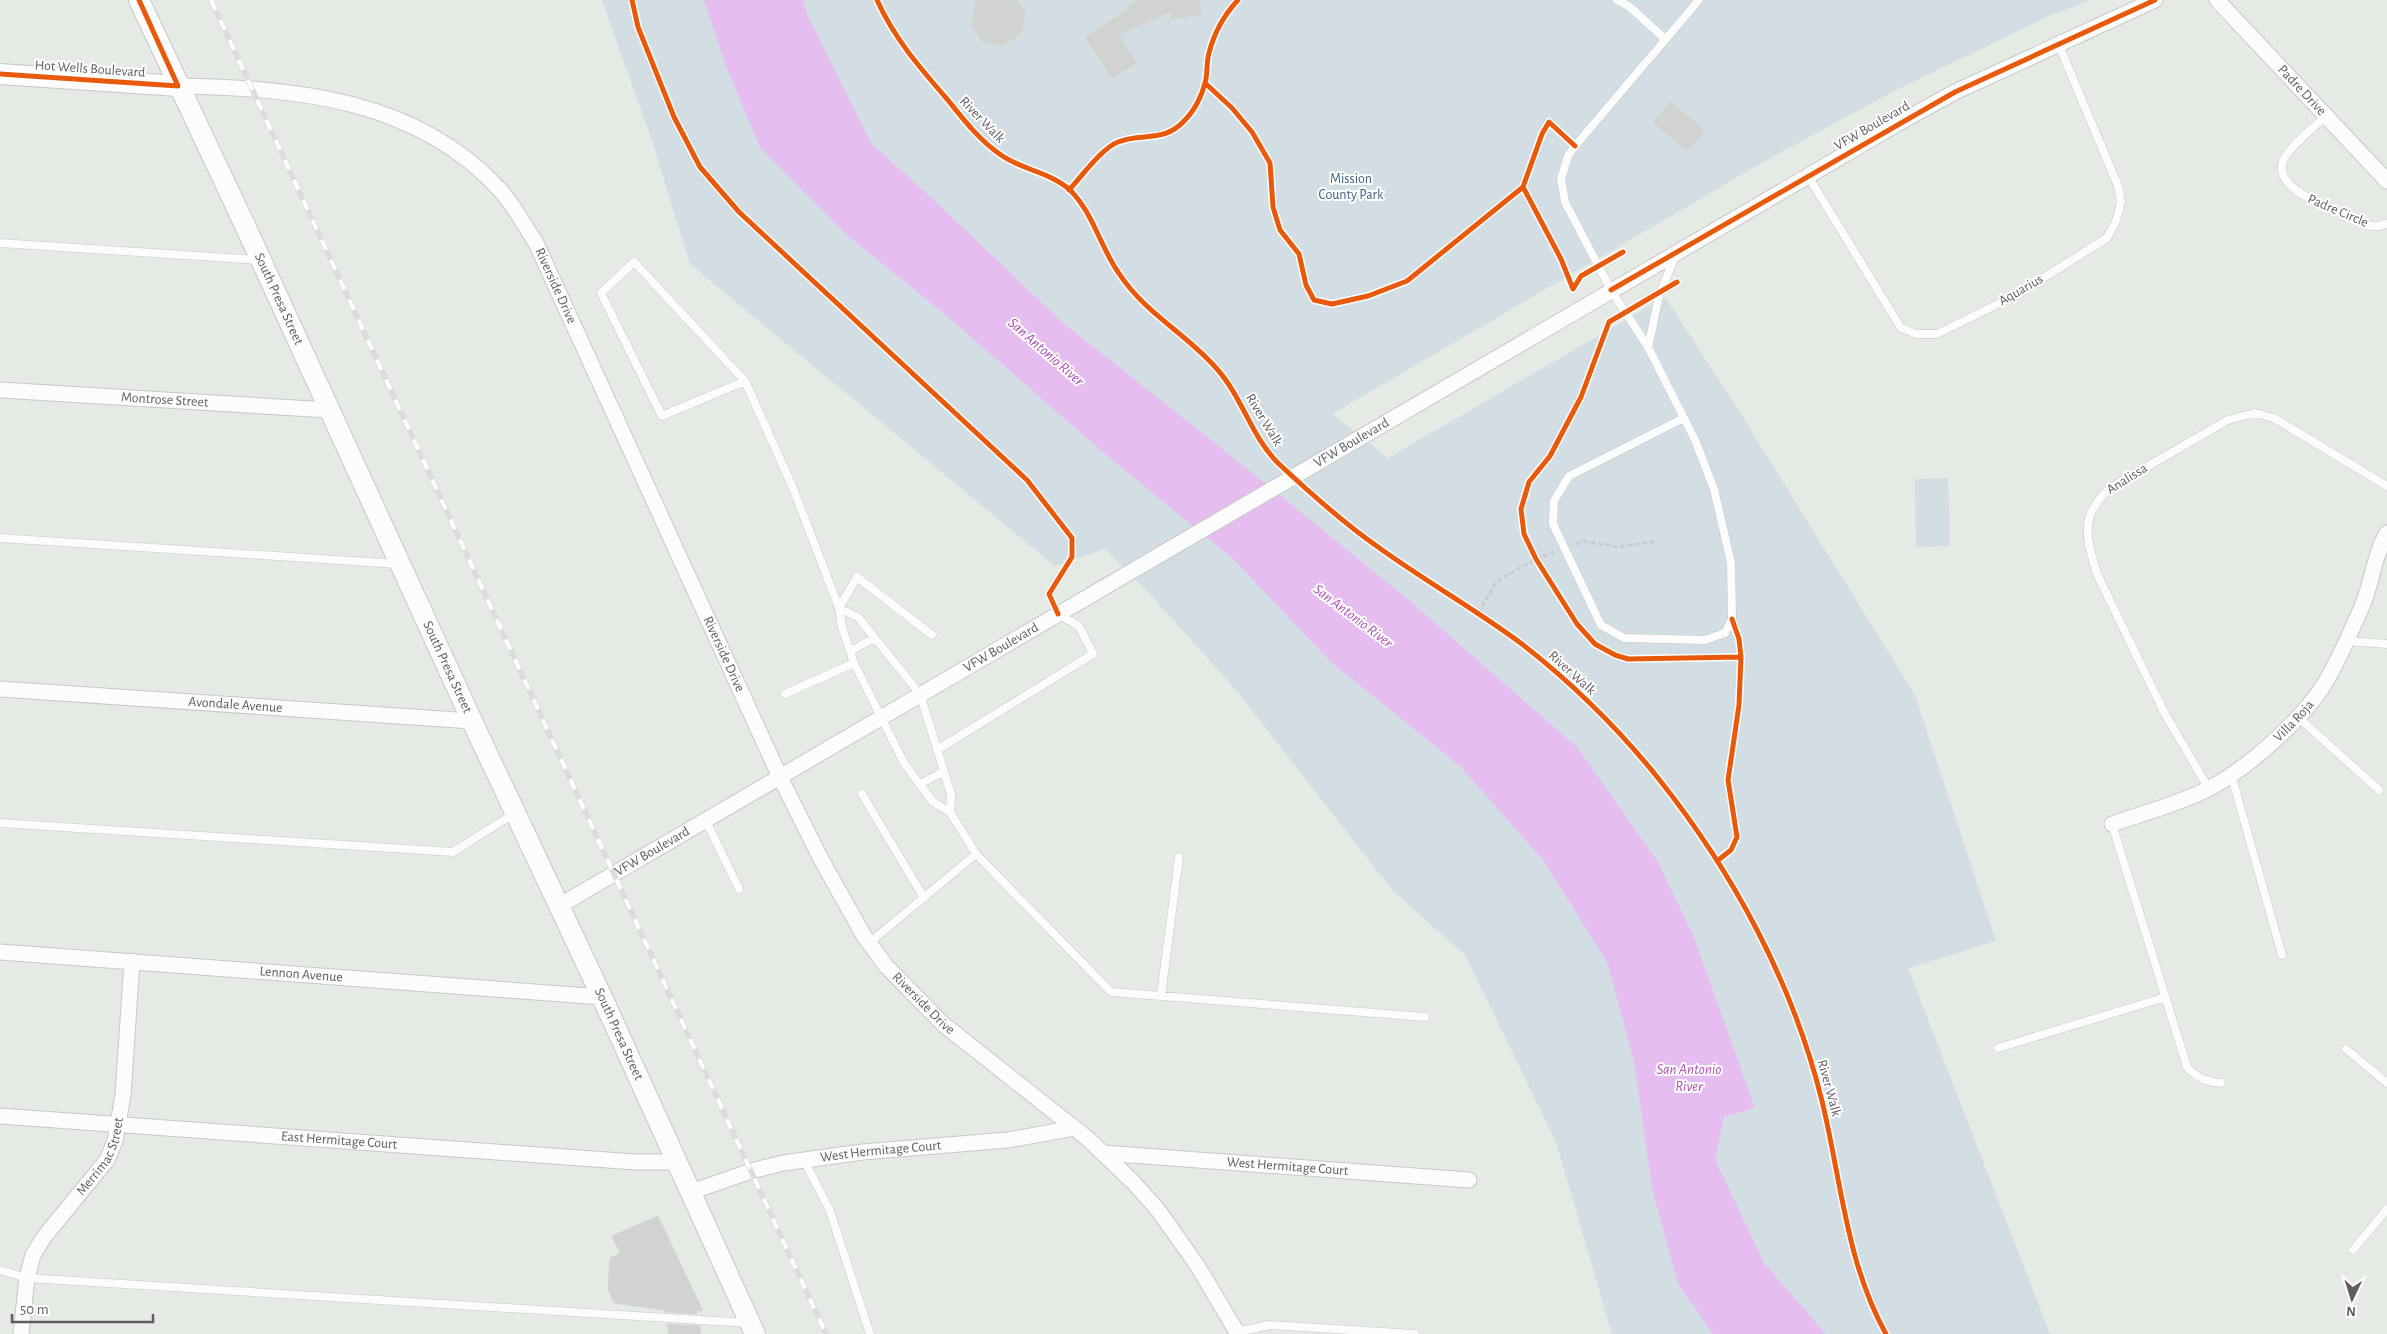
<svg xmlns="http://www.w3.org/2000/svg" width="2387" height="1334" font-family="'Alegreya Sans',sans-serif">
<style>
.green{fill:#d2dee3}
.water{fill:#e6bdf0}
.building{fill:#d0d3d0;stroke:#d4d9d4}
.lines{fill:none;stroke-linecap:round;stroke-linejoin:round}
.lane-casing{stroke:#c8c8c8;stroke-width:9}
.street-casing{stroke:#c8c8c8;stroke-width:17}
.secondary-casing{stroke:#c7c7c8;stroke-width:22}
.path{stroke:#c9cbce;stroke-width:3;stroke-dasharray:5 2.5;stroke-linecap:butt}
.lane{stroke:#fbfcfb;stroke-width:8}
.street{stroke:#fbfcfb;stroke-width:15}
.secondary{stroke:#fbfcfb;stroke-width:20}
.rail-casing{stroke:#dcdcdc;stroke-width:5.5}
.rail{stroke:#fff;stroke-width:4;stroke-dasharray:11;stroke-linecap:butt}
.cycleway-casing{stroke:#fff;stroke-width:8}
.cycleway{stroke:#e8590c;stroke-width:5}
.labels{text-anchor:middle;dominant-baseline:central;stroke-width:4;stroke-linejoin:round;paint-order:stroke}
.street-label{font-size:14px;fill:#615b62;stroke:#fff}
.park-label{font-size:14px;fill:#3e637e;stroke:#fff}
.water-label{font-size:15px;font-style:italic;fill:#aa50b5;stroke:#fff}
</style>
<rect width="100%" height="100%" fill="#e5eae5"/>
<path class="green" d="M602,0H2091L2051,15L1894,91L1765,161L1332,414L1388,458L1665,297L1734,403L1915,695L1996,941L1908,968L2050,1334H1612L1556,1142L1465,955L1392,890L1236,690L1147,591L1105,549L1055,566L690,264L652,141Z
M1948,478L1950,546L1916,547L1915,479Z"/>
<path class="water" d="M704,0H803L807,14L871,143L937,203L1062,322L1249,470L1410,601L1577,747L1658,862L1693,935L1755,1108L1724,1117L1715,1159L1764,1263L1826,1334H1713L1678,1284L1652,1188L1634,1061L1607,962L1543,860L1461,767L1331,662L1233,559L1104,453L948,317L847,235L760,147L726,66Z"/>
<path class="building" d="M976,0H1017L1026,13L1021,34L1003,46L982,42L971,24Z
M1139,0H1200L1202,15L1171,19L1170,12L1119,35L1137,63L1112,79L1085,37L1129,8L1128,5Z
M1671,101L1705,131L1687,152L1653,122Z
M658,1216L703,1311H697V1314L665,1312L664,1310L614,1303L608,1289L610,1258L620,1253L612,1236Z
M667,1324L700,1326L701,1334H669Z"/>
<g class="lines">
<defs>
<path id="lane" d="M1617,0L1630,7L1665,39
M2325,117C2313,128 2289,147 2283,161C2274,187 2320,204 2337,212C2348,217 2360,225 2372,226C2377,227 2383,225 2387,224
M1808,176L1901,328L1917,334H1937L2016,295L2107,238L2116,221L2121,202L2118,186L2058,43
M0,243L259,260
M1648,348L1659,296L1675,256
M745,381L634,262L601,293L662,416L745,381L793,488L839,608
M1684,418L1569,476L1554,501L1553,524L1601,625L1624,638L1705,640L1725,633L1732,619L1731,563L1714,489L1695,440L1648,347L1611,290L1565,202L1561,179L1568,156L1575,146L1699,0
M0,538L398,564
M839,608L857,577L932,635
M2347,641L2387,644
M850,651L875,638
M785,694L854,663
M2298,717L2379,790
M937,750L1093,654L1079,626L1058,614
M2231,774L2282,955
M920,784L943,772
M2209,789L2165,714L2097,574C2086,537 2079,516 2110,488L2228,420L2255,413L2274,418L2387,486
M862,794L924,898
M950,812L951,794L920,694L858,617L839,608L842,627L854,663L904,763L933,802L950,812L976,854L1111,992L1425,1017
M705,819L739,889
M0,823L453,852L515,813
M2112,824L2187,1067C2196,1078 2207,1082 2221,1083
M869,943L976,854
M1161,996L1179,857
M1998,1048L2166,997
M2346,1049L2387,1083
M804,1160L830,1211L870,1334
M2353,1250L2387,1209
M0,1270L27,1278L748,1323
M1237,1332L1269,1325L1415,1334"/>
<g id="street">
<path id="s1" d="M2217,0L2387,181"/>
<path id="s2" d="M178,86C294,88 416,98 500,190C514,205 524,225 536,243L779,775L822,861L864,936L886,966L943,1024L1087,1138L1133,1182L1158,1210L1197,1265L1238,1334"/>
<path id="s3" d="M0,390L329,410"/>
<path id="s4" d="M0,689L472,721"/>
<path id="s5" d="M2112,824C2144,813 2178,804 2208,789C2247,769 2303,719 2325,683C2339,660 2349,635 2360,611C2372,586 2373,557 2387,533"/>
<path id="s6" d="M559,906L1897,124L1955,92L2155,0"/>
<path id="s7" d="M0,952L602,997"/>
<path id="s8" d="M0,1116L635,1162H677"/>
<path id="s9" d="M1104,1153L1469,1180"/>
<path id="s10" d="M691,1192L751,1171L783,1163L863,1152L1008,1140L1074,1128"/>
<path id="s11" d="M21,1334L27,1278L33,1255L44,1237L107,1160L115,1141L123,1095L132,961"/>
</g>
<g id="secondary">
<path id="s12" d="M139,0L255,247L472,721L602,997L755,1334"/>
<path d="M0,74L178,86"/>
</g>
</defs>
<use href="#lane" class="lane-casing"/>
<use href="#street" class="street-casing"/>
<use href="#secondary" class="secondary-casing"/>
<path class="path" d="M1576,544L1584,541L1618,547L1657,541
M1478,613L1497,581L1536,559L1554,552"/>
<use href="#lane" class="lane"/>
<use href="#street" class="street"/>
<use href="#secondary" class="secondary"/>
<defs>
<path id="rail" d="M211,0L826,1334"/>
</defs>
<use href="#rail" class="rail-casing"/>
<use href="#rail" class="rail"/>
<defs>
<path id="cycleway" d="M632,0L638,27L674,117L700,167L739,212L1027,480L1072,538V557L1049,594L1058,614
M877,0C894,38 920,68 947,99C963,119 979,140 1001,155C1022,170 1050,172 1070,190C1093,213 1100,246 1118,272C1146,315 1185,332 1217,369C1242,397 1251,436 1278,463C1310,493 1342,522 1378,547C1425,581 1475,609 1522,644C1572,683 1618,728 1658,778C1733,872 1793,983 1822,1101C1841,1179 1846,1262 1886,1334
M0,74L178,86L139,0
M1205,83L1232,108L1252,132L1270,163L1273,207L1280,230L1299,254L1306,285L1314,300L1332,304L1368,296L1407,281L1523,187L1542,134L1549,122L1575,146
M1523,187L1561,259L1573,289L1581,276L1623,252
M1069,190C1081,177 1102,148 1118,142C1143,132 1163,144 1185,120C1194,111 1202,96 1205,83C1208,74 1206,63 1209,53C1214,33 1224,15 1238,0
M1677,282L1609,322L1581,397L1550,456L1529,482L1521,509L1524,534L1536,559L1577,624L1595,644L1615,655L1628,659L1741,657
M1611,290L1955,92L2155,0
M1717,861L1731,850L1737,837L1728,780L1739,705L1741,657L1739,639L1732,619"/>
</defs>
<use href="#cycleway" class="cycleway-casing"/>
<use href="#cycleway" class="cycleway"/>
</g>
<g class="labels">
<g class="street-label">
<text transform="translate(90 69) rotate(4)">Hot Wells Boulevard</text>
<text stroke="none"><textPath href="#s1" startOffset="124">Padre Drive</textPath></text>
<text transform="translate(982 120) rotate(46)">River Walk</text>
<text transform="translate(1872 126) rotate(-30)">VFW Boulevard</text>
<text transform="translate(2338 211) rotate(23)">Padre Circle</text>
<text stroke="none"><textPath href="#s2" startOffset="460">Riverside Drive</textPath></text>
<text transform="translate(2021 290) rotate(-30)">Aquarius</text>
<text stroke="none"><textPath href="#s12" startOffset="330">South Presa Street</textPath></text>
<text stroke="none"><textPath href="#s3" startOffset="165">Montrose Street</textPath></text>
<text transform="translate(1264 420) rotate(59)">River Walk</text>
<text stroke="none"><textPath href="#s6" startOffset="918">VFW Boulevard</textPath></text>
<text transform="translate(2127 479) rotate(-32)">Analissa</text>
<text stroke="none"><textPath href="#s6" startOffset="512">VFW Boulevard</textPath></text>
<text stroke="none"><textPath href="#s2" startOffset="865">Riverside Drive</textPath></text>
<text stroke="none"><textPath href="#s12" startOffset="735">South Presa Street</textPath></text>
<text transform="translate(1572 673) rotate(42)">River Walk</text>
<text stroke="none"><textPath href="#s4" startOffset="236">Avondale Avenue</textPath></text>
<text stroke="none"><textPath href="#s5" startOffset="212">Villa Roja</textPath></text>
<text stroke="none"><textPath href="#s6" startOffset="108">VFW Boulevard</textPath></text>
<text stroke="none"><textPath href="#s7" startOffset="302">Lennon Avenue</textPath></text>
<text stroke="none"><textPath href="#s2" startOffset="1270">Riverside Drive</textPath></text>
<text stroke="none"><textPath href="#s12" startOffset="1140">South Presa Street</textPath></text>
<text transform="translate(1829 1088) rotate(75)">River Walk</text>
<text stroke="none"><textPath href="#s8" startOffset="340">East Hermitage Court</textPath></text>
<text stroke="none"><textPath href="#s10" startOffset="195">West Hermitage Court</textPath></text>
<text stroke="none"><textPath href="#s11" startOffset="201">Merrimac Street</textPath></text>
<text stroke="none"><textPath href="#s9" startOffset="184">West Hermitage Court</textPath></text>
</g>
<g class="park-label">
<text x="1351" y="179">Mission<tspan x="1351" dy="16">County Park</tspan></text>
</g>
<g class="water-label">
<text transform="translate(1046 352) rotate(41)">San Antonio River</text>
<text transform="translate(1353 616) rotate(37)">San Antonio River</text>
<text x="1689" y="1069">San Antonio<tspan x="1689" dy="17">River</tspan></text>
</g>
</g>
<g transform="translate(2352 1299) rotate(184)" stroke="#ffffff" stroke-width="4" paint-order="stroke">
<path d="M0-4L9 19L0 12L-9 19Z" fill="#615b62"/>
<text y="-8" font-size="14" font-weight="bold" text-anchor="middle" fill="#615b62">N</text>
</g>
<path d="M12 1314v8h141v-8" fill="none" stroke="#615b62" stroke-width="2.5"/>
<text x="20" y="1314" font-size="15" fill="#615b62" stroke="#ffffff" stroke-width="4" paint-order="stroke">50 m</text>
</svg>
